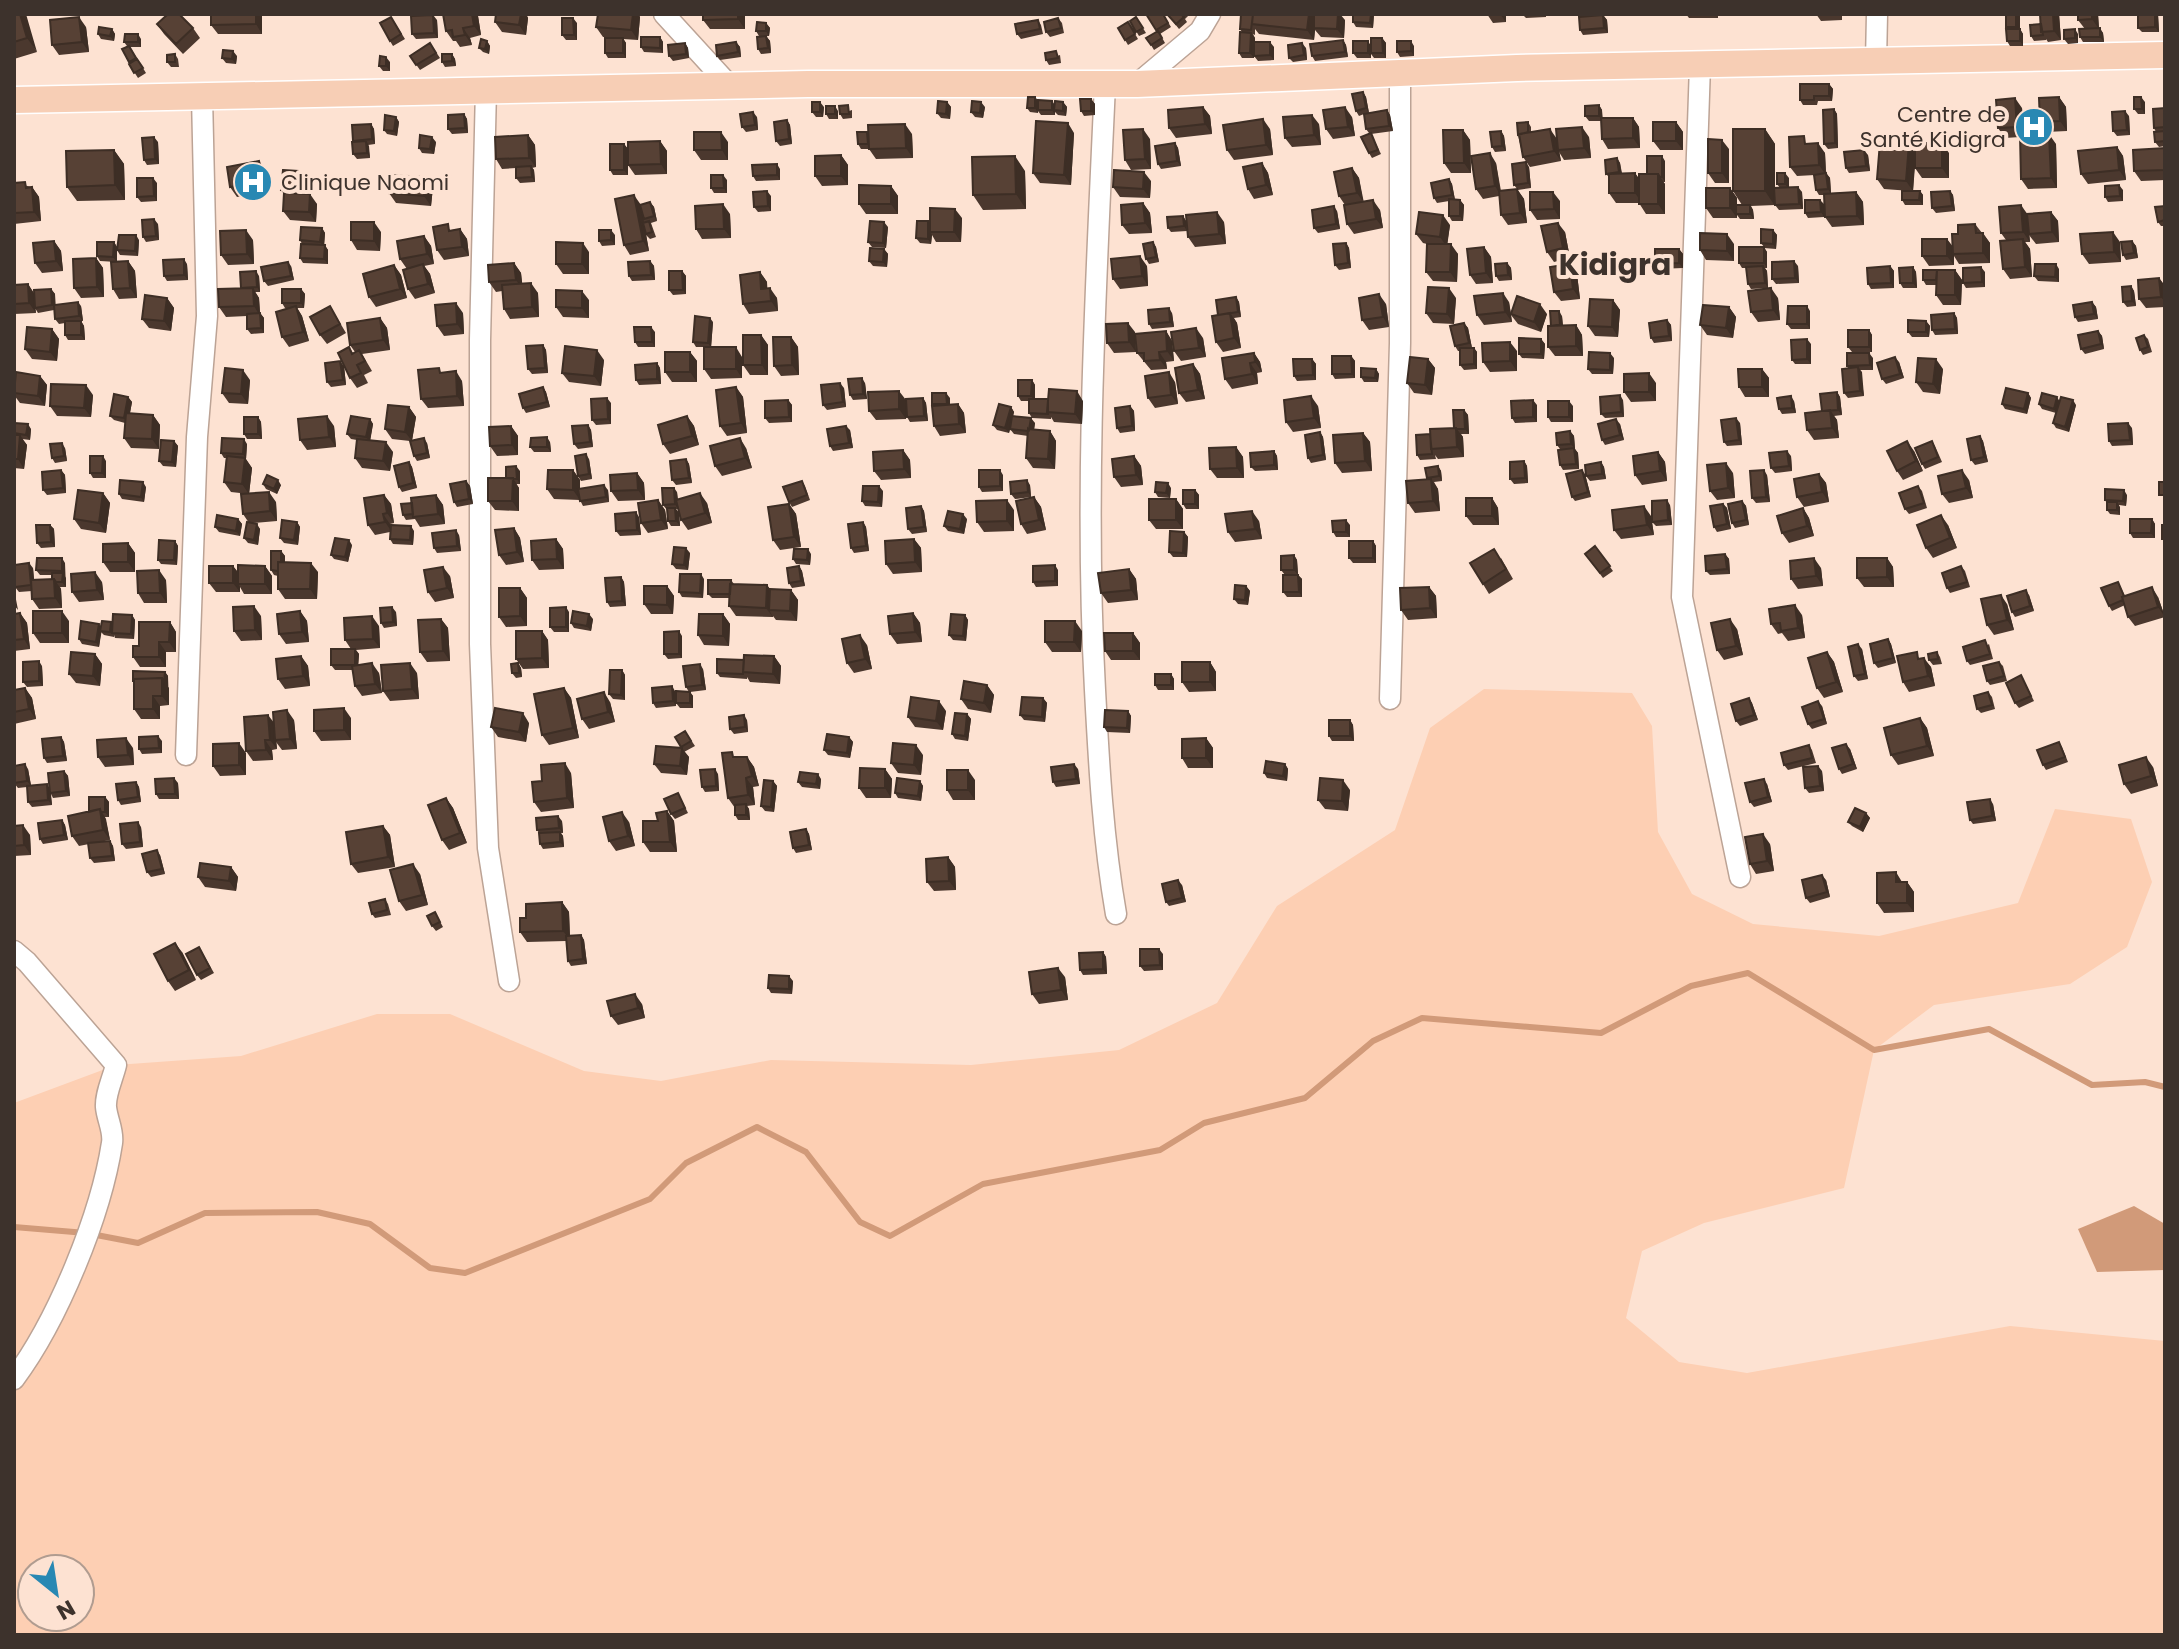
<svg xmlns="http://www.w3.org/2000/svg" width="2179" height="1649" font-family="Poppins,sans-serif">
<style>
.green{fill:#fdcfb3;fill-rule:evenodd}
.water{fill:#d19a79}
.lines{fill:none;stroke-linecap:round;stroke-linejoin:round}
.stream{stroke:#d19a79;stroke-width:6}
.minor-casing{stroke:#bca395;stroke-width:23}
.major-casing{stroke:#fff;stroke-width:29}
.minor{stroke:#fff;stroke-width:20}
.major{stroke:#f7ceb5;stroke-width:26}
.wall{fill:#4b382e}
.shaded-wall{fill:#3d2e25}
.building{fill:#574135;stroke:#3d2e25;stroke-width:2}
.labels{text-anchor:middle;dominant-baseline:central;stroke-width:8;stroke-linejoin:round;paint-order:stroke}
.poi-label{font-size:22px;fill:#3d322c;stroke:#fde2d2;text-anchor:end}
.district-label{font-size:30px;font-weight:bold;fill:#3d322c;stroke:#fde2d2}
</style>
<rect width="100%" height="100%" fill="#fde2d2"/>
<path class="green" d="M1484,689L1632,693L1652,726L1658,832L1692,894L1753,924L1879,936L2018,903L2055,809L2131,819L2152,882L2127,947L2070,984L1934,1005L1874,1050L1844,1188L1704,1223L1642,1251L1626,1318L1679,1362L1747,1373L2010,1326L2165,1341V1635H14V1103L116,1065L241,1056L377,1014H450L584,1071L661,1081L771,1060L971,1065L1119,1050L1217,1003L1277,906L1395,830L1430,728ZM32,1569H80V1617H32Z"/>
<path class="water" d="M2134,1206L2165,1224V1270L2097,1272L2078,1229Z"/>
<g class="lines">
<path class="stream" d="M14,1227L86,1233L138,1243L205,1213L317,1212L370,1224L430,1268L465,1273L650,1199L686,1163L757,1127L806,1152L860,1222L890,1236L983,1184L1160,1150L1204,1123L1305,1098L1373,1041L1422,1018L1601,1033L1691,986L1748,973L1874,1050L1989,1029L2092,1085L2145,1082L2165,1087"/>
<defs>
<path id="minor" d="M664,14L729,85
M1876,62L1877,14
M1700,65L1682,597L1740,877
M1105,84C1096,286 1084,488 1095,690C1099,766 1103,839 1116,914
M1137,84L1200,31L1210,14
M486,89L480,340V644L488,848L509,981
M1390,699L1400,343V73
M186,755L197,437L207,316L202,96
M14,951L27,962L116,1065C113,1078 105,1094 106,1107C107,1119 114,1131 112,1143C101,1215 58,1320 14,1379"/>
<path id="major" d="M14,100L808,84H1137L1517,68L2165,55"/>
</defs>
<use href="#minor" class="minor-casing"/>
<use href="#major" class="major-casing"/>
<use href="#minor" class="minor"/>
<use href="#major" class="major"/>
</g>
<path class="wall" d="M14,14L37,52L14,59Z
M211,14H262V34H218L211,25Z
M496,14H526L528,18L526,35L502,32L495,22Z
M598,14H638L640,17L638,40L623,39L626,43V58H608L605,53L617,38L603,37L596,27Z
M745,14V29H710L703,20Z
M1146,14H1163L1171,27L1160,34L1165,43L1154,50L1151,45L1157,32Z
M1167,14H1190L1185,19L1187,22L1179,29Z
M1241,14L1345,20L1344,38L1321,37L1315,30L1314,40L1259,34L1255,29V35L1253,34L1255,38V42L1274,47V60L1258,61L1254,56V50V58H1242L1239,53L1242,32L1240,29Z
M1374,14L1373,28L1356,27L1353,22Z
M1487,14H1511H1506V22L1493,23Z
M1522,14H1546V17L1526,18Z
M1686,14H1718V18H1689Z
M1816,14H1842V20L1821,21Z
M2006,14H2020V29L2023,34V46H2010L2007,41Z
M2040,14H2059L2061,40L2048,42L2046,39V40L2034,41L2031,36L2041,24Z
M2078,14H2098L2099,29L2103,33L2104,42H2083L2080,37L2085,29L2078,20Z
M2138,14H2158L2159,32H2142L2138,28Z
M1603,15L1607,20L1608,33L1583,35L1580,30Z
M478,16L481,35L470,38L472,45L460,47L456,41H453L446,31Z
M391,17L405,39L393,46L390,41Z
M1136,17L1146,33L1139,36L1130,21Z
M1058,18L1062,23L1064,33L1050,37L1046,32Z
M437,20L438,38L416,39L412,34Z
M1038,20L1041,25L1043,34L1021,39L1017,34Z
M1128,22L1138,39L1128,45L1118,28Z
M577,23V40H566L562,35Z
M766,23L770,28L769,36H759L756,31Z
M157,24L193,28L200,38L183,54L164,34Z
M86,27L89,52L59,55L52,45Z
M112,29L115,34L114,41L101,39L98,34Z
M2078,34V43L2068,44L2064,39Z
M766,36L770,41L771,53L761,54L758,49Z
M660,37L663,42V53L644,52L641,47Z
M1382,38L1386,43V58H1374L1371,54V58H1357L1353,53Z
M141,39V47H130L146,73L138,78L129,64H130L122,49L127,46L124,42Z
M1343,40L1346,45L1348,57L1315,61L1312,56Z
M487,41L490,46L489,54L483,52L479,48Z
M736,42L740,47L741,57L720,60L717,56Z
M430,43L440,58L420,70L410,56Z
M685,43L688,48L689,58L673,61L669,56Z
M1414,46V56L1400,57L1397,52Z
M1306,48L1307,60L1293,62L1289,58Z
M175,54L178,59L179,67H171L167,62Z
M452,54L455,59L456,66L445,67L442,62Z
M1060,55L1061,63L1049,65L1046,60Z
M237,56L236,64L226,63L222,58Z
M390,62V71H383L379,66Z
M1829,84L1833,89L1832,101H1818L1817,105H1803L1800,100Z
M1363,92L1366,97L1369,113L1387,110L1390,115L1393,131L1371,134L1381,154L1372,158L1369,153V133L1366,129L1364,114L1359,116L1356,111Z
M1035,97L1038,101L1055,105L1063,102L1067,107L1066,116L1058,115L1055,112V115H1041L1038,111V113L1030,112L1027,108Z
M2059,97L2066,107L2067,131L2046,132L2040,122Z
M1091,99L1095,104V115L1084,116L1081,111Z
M947,102L951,107L950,119L941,118L937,113Z
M2145,102V114H2138L2134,109Z
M1599,105L1602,110V118H1633L1639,127L1640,148L1608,149L1602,139L1601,121H1589L1585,116Z
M824,107L823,117H816L812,112Z
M985,107L983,118L975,117L971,112Z
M1203,107L1210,116L1212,134L1176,138L1169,128Z
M2022,108L2024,135L2056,144L2057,188L2028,189L2021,179L2020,137L2005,138L1998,128Z
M2165,108V146L2159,147L2155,142L2156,132L2154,128Z
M1834,109L1837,114L1838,148L1828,149L1824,144Z
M852,110V118L843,119L840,114Z
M838,111V119H829L826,114Z
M464,114L467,119L468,133L452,134L448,129Z
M2129,116L2130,135L2117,136L2113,131Z
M396,117L399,122L397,136L387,134L384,130Z
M757,117L758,130L746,132L742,127Z
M1352,117L1355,136L1333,139L1326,129Z
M787,120L790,125L792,144L780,146L776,141Z
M1528,122L1531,127V132L1557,139L1589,137L1591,158L1564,160L1559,152L1561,161L1530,167L1523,157L1518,135Z
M1676,122L1683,132V150H1660L1653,141Z
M371,124L374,129L375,144L368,145L370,158L357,159L353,154L354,142L353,141Z
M1319,124L1321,145L1292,147L1285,138Z
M1270,129L1273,155L1234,160L1227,150Z
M1765,129L1775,144V188H1780L1777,184L1789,178V187L1802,192L1803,209L1779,210L1775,205L1751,206L1753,210L1754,219H1740L1737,215V218H1713L1706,208L1730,188L1737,198V205H1742L1733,191Z
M1463,130L1470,140L1471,173H1451L1444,163Z
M1501,131L1504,136L1506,151L1495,152L1492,147Z
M1074,133L1071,185L1040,183L1033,173Z
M912,134L913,158L876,159L869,149H861L858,144Z
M528,135L535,145L536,167L532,168L534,170L535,182L520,183L516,178V168L502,169L496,159Z
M1150,139L1151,169L1131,170L1125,160Z
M660,141L667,151V174L635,175L628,165Z
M158,142L159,164L147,165L144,160Z
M436,142L434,154L422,153L419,148Z
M728,142V160H701L694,150Z
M1175,143L1178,148L1181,166L1161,169L1158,164Z
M1809,143L1825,153L1826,173L1830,178L1831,193L1856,192L1863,202L1864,225L1832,227L1825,217L1824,195H1819L1816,190L1815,175L1797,176L1790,167Z
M624,144L628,149V175H613L610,170Z
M2117,147L2123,156L2126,180L2088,184L2081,174Z
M2165,148V180L2141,181L2134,171Z
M1729,149V183H1715L1708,173Z
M114,150L124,164L125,200L77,201L67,187Z
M1915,153H1949V178H1922L1915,168V157L1913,191H1920L1923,195V205H1905L1902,200L1911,191L1884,189L1877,179Z
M841,155L848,165V185L822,186L815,176Z
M1868,155L1870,171L1849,173L1846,168Z
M1617,158L1620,163L1622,173H1635L1639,179L1665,161V182H1663L1665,184V214H1646L1639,203H1616L1609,193V177L1606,174Z
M259,161L266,171L270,191L237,197L230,187Z
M1262,163L1268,173L1273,195L1254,199L1248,189Z
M1496,163L1501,191L1517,189L1524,199L1527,223L1508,225L1501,215L1499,196L1483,199L1476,189Z
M1529,167L1531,188L1518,190L1514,185Z
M1352,168L1359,178L1363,202L1380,210L1383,228L1354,234L1347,224L1345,205L1339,196Z
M780,169V180L756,181L753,176Z
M298,171L302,176L300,194L317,204L316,222L290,220L283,211L284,194L281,190Z
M1025,171L1026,209L983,210L973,195Z
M426,177L433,187L431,206L396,203L389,193Z
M1449,179L1452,184L1455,200H1460L1464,205L1463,221H1452L1449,216V201L1437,203L1434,198Z
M727,180V193H714L711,188Z
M1151,181L1150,198L1120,197L1113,187Z
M14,183L32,187L39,197L41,221L14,224Z
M157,183V201L141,202L137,197Z
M891,186L898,196V214H866L859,204Z
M2123,190V201L2108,202L2105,197Z
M1950,191L1953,195L1955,211L1936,213L1932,208Z
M771,196V211L758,212L754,207Z
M1560,201V219L1537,220L1530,210Z
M650,202L654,207L657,221L651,223L656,237L650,239L646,235L649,251L630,255L624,245L641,205Z
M1143,203L1150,213L1152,233L1129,234L1122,225Z
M1824,204V217L1808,218L1805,213Z
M2165,206V226H2161L2158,222Z
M1337,211L1340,229L1318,233L1314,228Z
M2051,212L2058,221L2059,242L2036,244L2029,235L2030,242H2025L2030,249L2032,277L2010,279L2003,269L2006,240L2001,233L2027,214Z
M730,214L731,238L702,239L696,229Z
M1183,216L1186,221L1187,231L1171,232L1168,228Z
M962,218L961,242H936L932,235L931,244L920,243L916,238L928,221L930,223Z
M1224,222L1226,244L1195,247L1188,237Z
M158,224L159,240L146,242L143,237Z
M1975,224L1990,243V263L1959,264L1954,256V265L1929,266L1922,256L1947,239L1952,247L1958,234Z
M1450,225L1447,244L1458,254L1457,282L1433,281L1426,272L1427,244L1423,243L1416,234Z
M888,227L886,248L872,247L868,242Z
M322,228L325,233L324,245L328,250V264L303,263L300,258L302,244L300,240Z
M460,229L467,239L469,256L444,260L437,250L452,230Z
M1773,230L1777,235L1776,249L1764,248L1767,252V268H1765L1767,271L1768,288L1751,289L1748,284L1746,268H1742L1739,263L1764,247L1761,243Z
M381,232L380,251L357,250L351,240Z
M1565,232L1570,258L1554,262L1547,252Z
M615,235V245L602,246L599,241Z
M424,236L431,246L434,264L424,266L430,274L435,293L415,299L408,289L407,269L400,259Z
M139,240L138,256L120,255L117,250V262L100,261L97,256L114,242L117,247Z
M253,240L254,264L228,265L221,255Z
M54,241L61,251L63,271L42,273L35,263Z
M2132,241L2136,246L2138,258L2126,260L2123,255Z
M1153,242L1156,247L1159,262L1149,264L1146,259Z
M2120,242L2121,262L2089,264L2082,254Z
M1346,243L1349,248L1351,268L1339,270L1335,265Z
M1734,244V261L1706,260L1700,250Z
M1484,247L1491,257L1493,283L1476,284L1470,275Z
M884,249L888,254L887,267L873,266L869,261Z
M1679,249L1683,254V268L1658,269L1655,264Z
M589,252V274H563L556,264Z
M96,258L103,268L104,297L81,298L74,288Z
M128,261L135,271L137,298L119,299L113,289Z
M650,261L654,266L655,280L632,281L629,276Z
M1650,261L1651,271L1641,272L1638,267Z
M514,263L521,273L522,284L538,293L539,317L510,319L504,309L502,291L496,292L489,282Z
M1507,263L1511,268L1512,280L1499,281L1496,276Z
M187,264L188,280L167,281L164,276Z
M1570,264L1577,274L1580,299L1561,301L1554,292Z
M394,265L401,275L407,298L376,307L369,297Z
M291,266L294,280L268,286L264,281Z
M1147,266L1148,286L1120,289L1113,279Z
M1798,266L1799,283L1776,284L1772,279Z
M1890,266L1894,271V288L1871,289L1868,284Z
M1913,267L1916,272L1917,288H1903L1900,283Z
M2059,269V282L2038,281L2034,276Z
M1955,270L1962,280L1961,305H1943L1936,295V285H1926L1923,280Z
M682,271L686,276V294L673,295L669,290Z
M760,272L767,282V289L777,298L778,311L749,314L743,304Z
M1985,272V287L1966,288L1963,283Z
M259,276L260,292H255L259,298L260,313L264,318V333L251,334L247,329V316L226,317L219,307L241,288Z
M2159,278L2165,286V307L2146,308L2139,299Z
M28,284L34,293L51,289L55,294V304L81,306L83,321H81L84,326L85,340H68L65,335V323L59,324L55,319L54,310L38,313L35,308L36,313L14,314V285Z
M2131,286L2134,291L2136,306L2127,307L2123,302Z
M301,289L305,294L304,308H297L302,316L309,341L289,347L282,337L288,308H285L282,303Z
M1236,297L1239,302L1241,317L1234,318L1237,323L1241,348L1223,352L1216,342L1218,315Z
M167,298L174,308L171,331L149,328L142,319Z
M1456,298L1454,324L1433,323L1426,313Z
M1778,298L1780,320L1758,322L1751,312Z
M589,300V318L563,317L556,307Z
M1613,300L1620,310L1618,337L1595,336L1588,326Z
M1509,302L1511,314H1547L1541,332L1518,324L1511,315L1512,322L1484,325L1477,315Z
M2092,302L2096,307L2098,319L2078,322L2075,317Z
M1386,304L1389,327L1369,330L1362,320Z
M330,306L346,333L327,344L320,335Z
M1729,307L1736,317L1733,338L1707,335L1700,325Z
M1810,311V329H1791L1787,324Z
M463,313L464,334L444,336L437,326Z
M1172,313L1174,327L1152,329L1149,324Z
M1954,313L1957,318L1958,334L1935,335L1932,330Z
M1562,316L1563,325H1576L1582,335L1583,356H1555L1548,347L1551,326Z
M380,318L387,328L390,350L362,354L372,371L364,375L368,383L357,388L350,378L349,347L353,353L355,352L350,345Z
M1667,320L1671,325L1672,341L1654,343L1651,338Z
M1926,321L1930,326L1929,337H1912L1908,332Z
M713,322L711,347L742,357V378L711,379L704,369L707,347H696L693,342Z
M1464,323L1468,328L1472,348H1474L1477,352V369L1464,370L1460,365V351H1458L1455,346Z
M52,329L59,339L57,361L32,359L25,349Z
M1869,330L1872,335V352H1852L1848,347Z
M1166,331L1172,341L1174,361L1166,362L1167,369L1151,370L1137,353Z
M2098,331L2102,336L2104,349L2085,354L2081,349Z
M655,332V347H638L635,342Z
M1135,332L1136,352L1114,353L1107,343Z
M761,335L768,345V375H750L743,365Z
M2144,335L2148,339L2152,352L2143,355L2140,350Z
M791,337L798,347L799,375L781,376L774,366Z
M1203,338L1206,357L1181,361L1174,351Z
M1541,339L1545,344L1544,359L1522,358L1519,354Z
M1811,344V364H1795L1792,360Z
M543,345L546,350L548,373L532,374L528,369Z
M1517,351V371L1490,372L1483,362Z
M690,352L697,361V382H672L665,372Z
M1254,353L1260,362L1262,372L1257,373L1258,384L1232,389L1225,379Z
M1351,356L1355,361V378L1335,379L1332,374Z
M1614,358L1613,374H1592L1588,369Z
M1873,358V370H1860L1864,396L1848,398L1844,393L1848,368L1847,366Z
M1312,359L1316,364V380L1297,381L1294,376Z
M1428,359L1435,368L1432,395L1414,393L1407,383Z
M604,360L601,386L569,382L562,373Z
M1899,362L1904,378L1886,384L1882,379Z
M657,363L660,368L661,384L639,385L636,380Z
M1193,364L1200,374L1205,399L1186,402L1179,393Z
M344,366L346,385L331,387L327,382Z
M1376,369L1379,374L1378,382H1364L1361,377Z
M1762,369L1769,378V397H1745L1739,387Z
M1943,369L1940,394L1923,392L1916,382Z
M443,372L462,381L464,406L428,408L421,399Z
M40,376L47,385L45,406L20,403L14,395V384Z
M250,380L248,404L229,403L222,393Z
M1032,380L1035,385V399L1083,401L1082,424L1054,422L1051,417V419L1032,418L1029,413V401H1021L1018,396Z
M1175,382L1178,404L1155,408L1148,398Z
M865,383L867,399L853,400L850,395Z
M1656,383V401L1631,402L1624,392Z
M543,387L546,392L550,407L526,413L523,408Z
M736,387L743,397L747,433L727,436L720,426Z
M844,388L846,407L827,410L823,405Z
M1837,392L1840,397L1842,415L1834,416L1837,420L1839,438L1814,440L1807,430Z
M2028,393L2031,398L2027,414L2005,409L2002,404Z
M93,395L91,417L57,416L50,406Z
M128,397L132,402L130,413L153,415L160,425L159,449L131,448L124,438L125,423L114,420L110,416Z
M923,398L926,403L928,421L910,422L907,417Z
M950,398V404H958L964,413L966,433L940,436L934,426L933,405L932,404Z
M788,400L792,405V422L769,423L765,418Z
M906,400V419L876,420L869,411Z
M1623,400L1624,417L1605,418L1601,414Z
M1794,401L1796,413L1782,414L1779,409Z
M2059,401L2076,405L2069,432L2056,428L2053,423L2056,413L2042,409L2039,404Z
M611,403V424L596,425L592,420Z
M1537,405V422L1515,423L1512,418Z
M1130,406L1134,411L1135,431L1120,433L1117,428Z
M1318,406L1321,428L1293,432L1286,422Z
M1573,406V422H1551L1548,417Z
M409,407L416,417L412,440L427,443L430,458L417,461L414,456L410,441L392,439L385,429Z
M1011,407L1014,412L1013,416L1035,423L1034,430L1050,431L1056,441L1055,469L1033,468L1026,458L1028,436L1014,434L1010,429L1011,425L1009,433L997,430L993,425Z
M1464,410L1468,415L1469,434H1461L1463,437L1464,457L1438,459L1435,455L1436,459L1420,460L1417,455L1430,434L1454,428Z
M687,416L694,426L699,445L670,454L663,444Z
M258,417L261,422L262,439H247L244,434Z
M370,419L373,424L370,440L393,452L390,471L362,468L355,458L357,440L351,439L347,434Z
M14,423L31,429L30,440L22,439L27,445L24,469L14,468Z
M1740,423L1742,445L1727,446L1724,442Z
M1620,424L1624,440L1605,445L1602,440Z
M588,425L591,430L593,447L578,449L574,444Z
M334,426L336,447L307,450L300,440Z
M511,426L518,436V455L497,456L490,446Z
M2132,428L2133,445L2112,446L2109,441Z
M850,430L853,448L833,451L830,446Z
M1570,431L1574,436L1575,449L1578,453L1579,469L1563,470L1560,465V449L1557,445Z
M1320,432L1323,437L1326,460L1311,463L1308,458Z
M1363,433L1370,442L1372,471L1342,473L1335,463Z
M1980,436L1983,441L1988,462L1975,465L1971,460Z
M174,441L178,446L176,467L163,466L159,461Z
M1932,441L1935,446L1942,462L1925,469L1922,464Z
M550,442L551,452H534L530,447Z
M247,444L246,459L252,468L249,494L231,492L224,482L226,458H224L221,453Z
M1236,447L1243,457L1244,478H1217L1210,469Z
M65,448L67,461L55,463L52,458Z
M746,448L752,468L722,476L715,466Z
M903,450L910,460L911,478L881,480L874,471Z
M1274,451L1277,456L1278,470L1255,471L1251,467Z
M1914,451L1923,471L1903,480L1897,471Z
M1658,452L1665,462L1667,481L1642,485L1635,475Z
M1134,456L1141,466L1143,485L1121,487L1114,477Z
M1791,456L1792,471L1775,473L1771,468Z
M589,459L592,479L581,481L578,476Z
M686,459L689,464L692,483L676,485L672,480Z
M106,461V478H93L90,473Z
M1524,461L1527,466L1528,483L1514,484L1510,479Z
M409,462L412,467L417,488L402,492L399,487Z
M1601,462L1604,467L1606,479L1590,481L1586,476Z
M1438,466L1441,471L1442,481L1434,482L1438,489L1440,511L1415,513L1408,503L1427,479V478Z
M61,470L65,475L66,493L47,495L43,490Z
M573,470L580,480V489L608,490L609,502L583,506L580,500L554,499L547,489Z
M520,471V484H516L519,488V511L495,510L488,501L506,478Z
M637,473L644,483L645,500L618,501L611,491Z
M1733,473L1735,498L1717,500L1710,491Z
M1585,474L1591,497L1575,501L1572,497Z
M1819,474L1826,483L1829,502L1804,507L1797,497Z
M1003,475V491L982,492L979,487Z
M1767,475L1770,502L1756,503L1752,498Z
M1969,480L1973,498L1949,503L1942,494Z
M466,481L470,486L473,504L457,507L454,502Z
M802,481L805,486L810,500L792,507L789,502Z
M263,484L281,485L277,494L266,489Z
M1030,485L1031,497L1015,499L1011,494Z
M1918,486L1922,491L1927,508L1909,514L1905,509Z
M146,487L144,502L122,499L119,494Z
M1171,488L1170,498L1158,497L1155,492Z
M1195,490L1199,495V509H1186L1183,504Z
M883,491L882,507L865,506L862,501Z
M677,492L678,499L707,503L712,523L688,530L681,520L678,509H676L679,513L680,526H671L668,521L667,510L663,505Z
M103,493L110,503L106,533L81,529L74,519Z
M384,495L391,504L394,523L390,524L391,526L414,531L413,545L393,544L390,539V532L375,535L368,525Z
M436,495L443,505L445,524L420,527L415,519L406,520L403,515L412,503Z
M2127,495L2126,506L2119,505L2120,515L2110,514L2107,510V503L2105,500Z
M1034,497L1041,507L1046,530L1027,534L1021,524Z
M1492,498L1498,508L1499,525H1473L1466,516Z
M1176,499L1183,509V529H1156L1149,520Z
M658,500L665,510L668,529L648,533L641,523Z
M1742,501L1746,506L1749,525L1735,528L1732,523Z
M276,502L277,521L253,523L260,529L258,545L248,543L244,538L249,523L243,514Z
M789,504L796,514L801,547L780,550L773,540Z
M1723,504L1727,508L1731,529L1717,532L1714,527Z
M1670,505L1672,525L1656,526L1652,522Z
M921,506L924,511L927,532L912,534L908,529Z
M1803,508L1809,518L1814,536L1789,543L1782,533Z
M1014,510V531L984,532L977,522Z
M1651,516L1654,535L1621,539L1614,530Z
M639,517L641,535L620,536L616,531Z
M238,519L242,524L240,536L219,532L215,527Z
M967,519L964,534L948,531L944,526Z
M2152,519L2155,524V538H2133L2130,533Z
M1259,521L1262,539L1235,542L1228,532Z
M297,522L300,527L298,545L284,543L280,538Z
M863,522L866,527L869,551L854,553L851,548Z
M50,525L54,529L55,547L41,548L37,543Z
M1350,525V537H1336L1333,532Z
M1948,525L1957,548L1933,558L1926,548Z
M514,528L520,538L524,562L506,565L499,555Z
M1184,532L1188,537L1187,557H1173L1169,552Z
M459,535L461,551L437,553L434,548Z
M556,539L563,549L564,569L539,570L532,560Z
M914,539L921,548L922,572L893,574L886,564Z
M175,541L178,546L177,565L161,564L158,560Z
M1373,541L1376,546V563H1353L1349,558Z
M128,543L135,553V572H110L103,562Z
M352,545L348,562L334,559L331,555Z
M1595,546L1613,571L1603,578L1585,554Z
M281,551L285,556V562L318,572L317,599H285L278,589V576L274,575L271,570Z
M690,553L688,570L676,569L672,564Z
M811,554L810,565L796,564L793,559Z
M1725,554L1729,559L1730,574L1710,575L1706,571Z
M1294,555L1297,560L1298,575L1302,579V597H1287L1283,592L1285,575L1281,570Z
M1501,558L1513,579L1489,594L1483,584Z
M1887,558L1893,567L1894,587H1864L1857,578Z
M65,563L66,587H60L61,589L62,608L39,609L32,599V591L19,592L15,587L33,568L34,580L52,579V575H40L36,570Z
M233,566L238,572L265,566L272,576V594H244L240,587V592H216L209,583Z
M799,566L802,571L805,586L792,588L789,583Z
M1961,566L1965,571L1970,587L1950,593L1947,588Z
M1821,568L1823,586L1798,589L1791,579Z
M1129,569L1136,579L1138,600L1108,603L1101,593Z
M1058,570V586L1036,587L1033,582Z
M450,576L454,598L435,602L428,592Z
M621,577L624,582L626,606L610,607L607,602Z
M704,579L703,598L682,597L679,592Z
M166,580L167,603H144L138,593Z
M731,580L734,584L767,585L770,589L791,590L798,600L797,621L776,620L773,616V617L736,616L729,606L730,598H712L708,594Z
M102,582L104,600L79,602L72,592Z
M2118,582L2125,596L2158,597L2165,617L2135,626L2128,617L2125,605L2112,611L2109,606Z
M667,586L674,596L673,614H651L644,604Z
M1246,586L1250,591L1248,605L1238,604L1234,599Z
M1429,587L1436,596L1437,618L1408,620L1401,610Z
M520,588L527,598V626L506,627L499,617Z
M2029,595L2034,611L2015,617L2012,612Z
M2007,604L2014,630L1994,635L1987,625Z
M300,611L307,621L309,642L286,644L279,634Z
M396,612L397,626L384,628L381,623Z
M569,612V632H554L550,627Z
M20,613L27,623L30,649L14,651V614Z
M913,613L920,623L922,642L897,644L890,634Z
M723,614L730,624L729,646L704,645L698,635Z
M132,615L135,620L134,639L115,638L114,635V637L104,635L101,632L99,647L82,644L79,639L101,627L111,622L112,624Z
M965,615L968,620L966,641L953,640L949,635Z
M1802,615L1805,638L1788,641L1782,633L1778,634L1771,624Z
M261,616L262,640L241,641L234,631Z
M441,619L448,628L450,661L427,662L420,652Z
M593,619L591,631L574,628L571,623Z
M69,621V643H40L33,633Z
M170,622L176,632V652H166V667H140L133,657L139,646Z
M379,626L380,648L356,650L359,654L358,665L379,673L382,693L362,696L355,686L353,670H335L331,665L351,649L345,640Z
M1737,629L1743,655L1724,660L1717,650Z
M542,631L548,640L549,668L523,669L516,659Z
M1082,631L1081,652H1052L1045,642Z
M1133,633L1140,643V660H1111L1105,651Z
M682,636V658L668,659L664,654Z
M1888,639L1891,644L1896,663L1878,668L1874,663Z
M1989,644L1993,659L1970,665L1967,661Z
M867,645L872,669L854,673L847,663Z
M1862,649L1868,679L1858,681L1854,676Z
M1827,652L1834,662L1843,692L1824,698L1817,688Z
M1937,652L1940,657L1942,664L1933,665L1929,660Z
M95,654L102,664L100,686L76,683L69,674Z
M301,656L308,666L310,686L285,689L278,679Z
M774,656L781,666L780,684L750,682L747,677V679L720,677L717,673L744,660Z
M1921,658L1931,667L1935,686L1909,692L1903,682Z
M1210,662L1216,672V691L1189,692L1182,682Z
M1999,662L2003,666L2007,681L1990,685L1987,681Z
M518,663L521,668L522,677L516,678L512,673Z
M42,666L43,686L27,687L23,682Z
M703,669L706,690L690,692L693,696V708H680L676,703L689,692L686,687Z
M622,670L625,675V700L613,699L609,694Z
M165,672L168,676L169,705L160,706V719H141L134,709V683L133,681Z
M417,673L419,699L390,701L383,691Z
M1171,674L1174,679V690H1158L1155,685Z
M2021,675L2034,701L2019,708L2015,703Z
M987,685L994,695L991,713L968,709L961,699Z
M25,688L32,698L36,719L14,724V690Z
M564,688L571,698L579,738L549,745L542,735Z
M675,691L676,706L656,708L653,703Z
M1988,692L1992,697L1995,709L1981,713L1977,709Z
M1043,698L1047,703L1045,722L1024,720L1020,715Z
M1749,698L1752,703L1758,720L1740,726L1736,721Z
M610,702L615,722L589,729L582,719Z
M1822,706L1827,724L1812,729L1808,724Z
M946,711L943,730L915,727L908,717Z
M1128,711L1131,716L1130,733L1107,732L1104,727Z
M967,714L971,719L968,741L955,739L952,734Z
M351,718V740L321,741L314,731Z
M1920,718L1927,728L1934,756L1898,765L1891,755Z
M294,720L297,749L282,750L276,742L277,749L272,750L273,760L253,761L246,751L274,722Z
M747,720L748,732L734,734L730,729Z
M1350,720L1353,725L1354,741H1332L1329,736Z
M529,723L526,742L498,737L491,727Z
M685,731L695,746L684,752L689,757L687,775L661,773L654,764L681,748Z
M61,737L64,742L67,761L47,763L44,758Z
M849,737L853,742L850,758L828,755L824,750Z
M1206,738L1213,748V768H1188L1182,758Z
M162,741V753L142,754L139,749Z
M2059,742L2062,747L2068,762L2046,770L2043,765Z
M1809,745L1812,750L1816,763L1788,770L1784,765Z
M133,748L134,765L105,767L98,757Z
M1850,749L1857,769L1842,774L1839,769Z
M246,753V775L220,776L213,766Z
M923,755L921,775L898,773L891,763Z
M747,757L754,767L759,786L753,787L755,805L747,806L749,809L750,820H738L735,815V808L728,798Z
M1285,764L1288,769L1287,781L1267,778L1264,773Z
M2153,767L2158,786L2131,794L2124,784Z
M28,769L31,785L49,787L64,771L68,776L70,796L53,798L51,794L52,805L32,807L28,802L27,787L18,788L14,783Z
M885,769L892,779L891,798H866L859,788Z
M1078,769L1080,784L1056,787L1053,782Z
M1822,771L1824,791L1809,793L1805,788Z
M571,773L574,808L541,812L534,802L542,781Z
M718,774L719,791L705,792L702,787Z
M821,779L820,789L802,787L798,782Z
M975,780V800H953L947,790Z
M773,781L777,786L774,812L765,811L761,806Z
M920,781L923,786L921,801L898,798L895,793Z
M136,782L139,787L141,802L121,805L118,800Z
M178,783L179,799H159L156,794Z
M1767,784L1772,802L1754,807L1750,802Z
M1350,790L1348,811L1325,809L1318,800Z
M678,793L688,813L675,819L671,814Z
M105,797L109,802V817H105L110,840L99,842L110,841L113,846L115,861L94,863L90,858L89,844L79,846L72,836L89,812Z
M446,798L453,808L467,843L449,850L442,840Z
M1993,804L1996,821L1973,824L1970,820Z
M667,811L674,821L677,852H650L643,842L658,821Z
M1866,813L1870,818L1863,832L1852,826L1848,822Z
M62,820L65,825L68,840L43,844L40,839Z
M562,821L563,833H561L563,836L564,847L543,849L540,844L539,833L537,830Z
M629,822L635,846L616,851L609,841Z
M14,826L30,835L31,855L14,856Z
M383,826L390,835L395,867L358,873L351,864Z
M141,827L143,847L126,849L122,844Z
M806,829L809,834L812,850L796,853L793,848Z
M1770,844L1774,871L1756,874L1750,864Z
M160,855L165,874L151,877L147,872Z
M948,857L955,867L956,890L934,891L927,882Z
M231,867L238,877L236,891L205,887L198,877Z
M420,874L428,905L406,911L399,901Z
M1826,880L1830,897L1810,903L1806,898Z
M1902,882H1907L1914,892V912L1884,913L1877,903Z
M1182,885L1186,902L1169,906L1166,902Z
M385,899L388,904L391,915L375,918L372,914Z
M562,902L569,912L570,936L581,935L584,940L587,964L571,966L568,961L566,941L527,942L520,932L526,918Z
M435,912L443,927L436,931L432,926Z
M182,952L196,980L175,991L168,981Z
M202,952L214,973L201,980L197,975Z
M1103,952L1106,957L1107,974L1083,975L1080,970Z
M1163,954V970L1144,971L1140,966Z
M1065,977L1068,1000L1039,1004L1032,994Z
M793,981L792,994L771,993L768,988Z
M642,1004L645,1018L618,1025L611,1016Z"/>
<path class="shaded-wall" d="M20,14H26L37,52L27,38Z
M256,14H262V34L256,24Z
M472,14H476L478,16L481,35L474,26Z
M521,14H526L528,18L526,35L519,25Z
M633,14H638L640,17L638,40L631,30Z
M738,14H745V29L738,19Z
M1309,14H1317L1314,28L1315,30L1314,40L1307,30Z
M1338,14H1340L1345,20L1344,38L1337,29Z
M1371,14H1374L1373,28L1370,23Z
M1500,14H1506V22Z
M2016,14H2020V32L2016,27Z
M2053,14H2059L2061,40L2054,31Z
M2092,14H2098L2099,29L2092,19Z
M2155,14H2158L2159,32L2155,27Z
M433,15L437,20L438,38L434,33Z
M1603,15L1607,20L1608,33L1604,28Z
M79,17L86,27L89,52L82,42Z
M573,18L577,23V40L574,35Z
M766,23L770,28L769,36L766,31Z
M463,28L470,38L472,45L465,35Z
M2100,28L2103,33L2104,42L2100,37Z
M112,29L115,34L114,41L110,36Z
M2020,29L2023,34V46L2020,41Z
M2075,29L2078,34V43L2075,38Z
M1251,33L1255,38L1254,58L1250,53Z
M138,34L141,39V47L138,42Z
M766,36L770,41L771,53L768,48Z
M660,37L663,42V53L660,48Z
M623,38L626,43V58L623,53Z
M1382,38L1386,43V58L1383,53Z
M1343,40L1346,45L1348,57L1345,52Z
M487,41L490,46L489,54L485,49Z
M1368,41L1371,46V58L1368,53Z
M1411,41L1414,46V56L1411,51Z
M736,42L740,47L741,57L738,52Z
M1270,42L1274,47V60L1270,55Z
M685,43L688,48L689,58L686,54Z
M1302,43L1306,48L1307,60L1304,55Z
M233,51L237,56L236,64L232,59Z
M452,54L455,59L456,66L452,61Z
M386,57L390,62V71L386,66Z
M1829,84L1833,89L1832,101L1829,96Z
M1363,92L1366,97L1369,113L1366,108Z
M1035,97L1039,102L1038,113L1035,108Z
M2059,97L2066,107L2067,131L2060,121Z
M2141,97L2145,102V114L2142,109Z
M2015,98L2022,108L2024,136L2017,127Z
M1091,99L1095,104V115L1091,111Z
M1052,101L1055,105V115L1052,110Z
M820,102L824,107L823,117L820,112Z
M947,102L951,107L950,119L946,114Z
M981,102L985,107L983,118L980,113Z
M1063,102L1067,107L1066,116L1063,111Z
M1599,105L1602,110L1603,121L1599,116Z
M835,106L838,111V119L835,114Z
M1203,107L1210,116L1212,134L1205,124Z
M1345,107L1352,117L1355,136L1348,127Z
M1834,109L1837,114L1838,148L1835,143Z
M1387,110L1390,115L1393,131L1389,126Z
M2125,111L2129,116L2130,135L2127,130Z
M753,112L757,117L758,130L755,125Z
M464,114L467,119L468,133L465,128Z
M1312,115L1319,124L1321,145L1314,135Z
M396,117L399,122L397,136L394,131Z
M1633,118L1639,127L1640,148L1633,138Z
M1263,119L1270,129L1273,155L1266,145Z
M787,120L790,125L792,144L789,139Z
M1676,122L1683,132V150L1676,141Z
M1068,123L1074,133L1071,185L1064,175Z
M371,124L374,129L375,144L372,139Z
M905,124L912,134L913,158L906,148Z
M1582,127L1589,137L1591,158L1584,148Z
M1143,129L1150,139L1151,169L1145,159Z
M1550,129L1557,139L1561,161L1554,151Z
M1765,129L1775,144V206L1765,191Z
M1463,130L1470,140L1471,173L1464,163Z
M1501,131L1504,136L1506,151L1502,146Z
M721,132L728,142V160L722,150Z
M2049,134L2056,144L2057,188L2051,178Z
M528,135L535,145L536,167L529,158Z
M154,137L158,142L159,164L155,159Z
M432,137L436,142L434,154L430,149Z
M1722,140L1729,149V183L1722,173Z
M366,141L369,146L370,158L367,153Z
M660,141L667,151V174L661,164Z
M1175,143L1178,148L1181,166L1177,161Z
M1818,143L1825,153L1826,175L1819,165Z
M1942,143L1949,153V178L1942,168Z
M624,144L628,149V175L624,170Z
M1909,144L1916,154L1913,191L1906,181Z
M2117,147L2123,156L2126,180L2119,170Z
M114,150L124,164L125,200L115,185Z
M1864,150L1868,155L1870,171L1866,166Z
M1490,153L1496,163L1501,196L1495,186Z
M841,155L848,165V185L841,176Z
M1015,156L1025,171L1026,209L1016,194Z
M1662,156L1665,161V182L1662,177Z
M1617,158L1620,163L1622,177L1619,172Z
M259,161L266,171L270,191L263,181Z
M1526,162L1529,167L1531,188L1528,183Z
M1262,163L1268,173L1273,195L1266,185Z
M777,164L780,169V180L777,175Z
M531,166L534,170L535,182L532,177Z
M1352,168L1359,178L1364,203L1357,193Z
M298,171L302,176L300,196L297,191Z
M1144,172L1151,181L1150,198L1143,189Z
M1635,173L1642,183V203L1635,193Z
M1785,173L1789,178V189L1785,184Z
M1826,173L1830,178L1831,194L1828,189Z
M1658,174L1665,184V214L1658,204Z
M723,175L727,180V193L724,188Z
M426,177L433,187L431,206L424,196Z
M153,178L157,183V201L154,196Z
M1449,179L1452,184L1455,200L1452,195Z
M2119,185L2123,190V201L2120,196Z
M891,186L898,196V214L891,204Z
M32,187L39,197L41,221L34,212Z
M1798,187L1802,192L1803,209L1799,204Z
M1730,188L1737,198V218L1730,208Z
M1517,189L1524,199L1527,223L1520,213Z
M767,191L771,196V211L768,206Z
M1920,191L1923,195V205L1919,200Z
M1950,191L1953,195L1955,211L1952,206Z
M1553,192L1560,201V219L1554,209Z
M1856,192L1863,202L1864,225L1857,216Z
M310,194L317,204L316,222L309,212Z
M634,195L641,205L649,251L643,241Z
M1373,200L1380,210L1383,228L1376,219Z
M1460,200L1464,205L1463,221L1460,216Z
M1820,200L1824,204V217L1821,212Z
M650,202L654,207L657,221L654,216Z
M1143,203L1150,213L1152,233L1145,223Z
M723,204L730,214L731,238L724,229Z
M1750,205L1753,210L1754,219L1750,214Z
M2021,205L2028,215L2030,242L2023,232Z
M1334,206L1337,211L1340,229L1336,224Z
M955,209L962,218L961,242L954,232Z
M1217,212L1224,222L1226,244L1219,234Z
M2051,212L2058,221L2059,242L2052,232Z
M1443,215L1450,225L1447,247L1440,237Z
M1183,216L1186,221L1187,231L1184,226Z
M154,219L158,224L159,240L156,236Z
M928,221L932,226L930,232L932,235L931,244L928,239Z
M374,222L381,232L380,251L374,241Z
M884,222L888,227L886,248L883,243Z
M1558,223L1565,232L1570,258L1563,248Z
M322,228L325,233L324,247L320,242Z
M460,229L467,239L469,256L462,247Z
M246,230L253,240L254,264L247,254Z
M611,230L615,235V245L611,240Z
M1773,230L1777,235L1776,249L1773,244Z
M2113,232L2120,242L2121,262L2114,252Z
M1983,233L1990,243V263L1983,253Z
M1727,234L1734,244V261L1727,251Z
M136,235L139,240L138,256L135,251Z
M424,236L431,246L434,264L427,254Z
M1947,239L1954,248V265L1947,256Z
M2023,239L2030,249L2032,277L2025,267Z
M54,241L61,251L63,271L56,261Z
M2132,241L2136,246L2138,258L2134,253Z
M114,242L117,247V262L113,257Z
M1153,242L1156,247L1159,262L1156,257Z
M583,243L589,252V274L582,264Z
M1346,243L1349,248L1351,268L1348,263Z
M1451,244L1458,254L1457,282L1450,272Z
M325,245L328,250V264L324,259Z
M1484,247L1491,257L1493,283L1486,273Z
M1764,247L1767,252V268L1764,263Z
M884,249L888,254L887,267L883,262Z
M1679,249L1683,254V268L1679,263Z
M1140,256L1147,266L1148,286L1142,276Z
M1647,256L1650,261L1651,271L1647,266Z
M96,258L103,268L104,297L97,287Z
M184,259L187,264L188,280L184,275Z
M128,261L135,271L137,298L130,288Z
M650,261L654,266L655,280L651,275Z
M1794,261L1798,266L1799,283L1795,278Z
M288,262L291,266L294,280L291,276Z
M514,263L521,273L523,290L516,280Z
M1507,263L1511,268L1512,280L1508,275Z
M423,264L430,274L435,293L428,284Z
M1570,264L1577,274L1580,299L1573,289Z
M2056,264L2059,269V282L2055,277Z
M394,265L401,275L407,298L400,289Z
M1763,266L1767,271L1768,288L1765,283Z
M1890,266L1894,271V288L1891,283Z
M1913,267L1916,272L1917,288L1913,283Z
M1981,267L1985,272V287L1982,282Z
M1955,270L1962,280L1961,305L1955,295Z
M256,271L259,276L260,292L257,287Z
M682,271L686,276V294L683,290Z
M760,272L767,282L768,299L761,289Z
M2159,278L2165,286V302L2161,297Z
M531,283L538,293L539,317L532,307Z
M28,284L34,294L36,313L29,303Z
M2131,286L2134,291L2136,306L2132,301Z
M253,288L259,298L260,313L264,318V333L261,328L260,316L254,306Z
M770,288L777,298L778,311L771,301Z
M1449,288L1456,298L1454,324L1447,314Z
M1771,288L1778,298L1780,320L1773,310Z
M51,289L55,294L56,310L52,305Z
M301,289L305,294L304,308L301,303Z
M582,291L589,300V318L582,308Z
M1503,293L1509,302L1512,322L1505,312Z
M1379,294L1386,304L1389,327L1383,317Z
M1236,297L1239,302L1241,317L1238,312Z
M167,298L174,308L171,331L164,321Z
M1613,300L1620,310L1618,337L1612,327Z
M78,302L81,306L83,321L79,316Z
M2092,302L2096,307L2098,319L2094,314Z
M456,303L463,313L464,334L457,324Z
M1540,304L1547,314L1541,332L1534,322Z
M296,306L302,316L309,341L303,332Z
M1807,306L1810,311V329L1807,324Z
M1729,307L1736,317L1733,338L1726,328Z
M1169,308L1172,313L1174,327L1170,322Z
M1559,311L1562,316L1563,330L1560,326Z
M1230,313L1237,323L1241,348L1234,338Z
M1954,313L1957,318L1958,334L1955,329Z
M380,318L387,328L390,350L383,340Z
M710,318L713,322L711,348L708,343Z
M14,320L15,322L16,350L14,347Z
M1667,320L1671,325L1672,341L1669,336Z
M81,321L84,326L85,340L81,335Z
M1926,321L1930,326L1929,337L1926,332Z
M1128,323L1135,332L1136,352L1129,342Z
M1464,323L1468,328L1472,348L1469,343Z
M1576,325L1582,335L1583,356L1576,346Z
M651,327L655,332V347L652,342Z
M1196,328L1203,338L1206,357L1199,348Z
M52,329L59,339L57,361L50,352Z
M1869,330L1872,335V352L1869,347Z
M1166,331L1172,341L1174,361L1167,351Z
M2098,331L2102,336L2104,349L2101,344Z
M761,335L768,345V375L762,365Z
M791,337L798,347L799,375L792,365Z
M1541,339L1545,344L1544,359L1541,354Z
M1807,339L1811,344V364L1807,359Z
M1510,342L1517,351V371L1510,361Z
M543,345L546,350L548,373L545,368Z
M736,347L742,357V378L736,369Z
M1474,348L1477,352V369L1474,364Z
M597,350L604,360L601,386L594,376Z
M690,352L697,361V382L690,372Z
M1159,352L1166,362L1167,369L1160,360Z
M1254,353L1260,362L1262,372L1255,362Z
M1610,353L1614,358L1613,374L1610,370Z
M1869,353L1873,358V370L1870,365Z
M1351,356L1355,361V378L1352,374Z
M1895,357L1899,362L1904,378L1900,374Z
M1312,359L1316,364V380L1313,375Z
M1428,359L1435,368L1432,395L1425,385Z
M1936,359L1943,369L1940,394L1933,384Z
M340,361L344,366L346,385L343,380Z
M657,363L660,368L661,384L657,379Z
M1250,363L1257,373L1258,384L1252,374Z
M1193,364L1200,374L1205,399L1198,390Z
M1858,367L1862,372L1864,396L1860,391Z
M1376,369L1379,374L1378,382L1375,378Z
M1762,369L1769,378V397L1762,387Z
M243,370L250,380L248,404L241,394Z
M456,371L462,381L464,406L457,396Z
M1169,372L1175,382L1178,404L1171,395Z
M1649,373L1656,383V401L1649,392Z
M40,376L47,385L45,406L38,396Z
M862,378L865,383L867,399L863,394Z
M1032,380L1035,385V401L1031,396Z
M840,383L844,388L846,407L843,402Z
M86,385L93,395L91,417L84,408Z
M543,387L546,392L550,407L547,402Z
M736,387L743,397L747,433L741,423Z
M899,391L906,400V419L899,409Z
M1077,391L1083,401L1082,424L1075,414Z
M1837,392L1840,397L1842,415L1838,410Z
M946,393L950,398V409L947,404Z
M2028,393L2031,398L2027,414L2024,409Z
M1620,395L1623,400L1624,417L1621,412Z
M1311,396L1318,406L1321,428L1314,418Z
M1791,396L1794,401L1796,413L1792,408Z
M128,397L132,402L128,423L124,418Z
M2057,397L2060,402L2057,414L2054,409Z
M607,398L611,403V424L608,419Z
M923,398L926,403L928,421L924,416Z
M788,400L792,405V422L789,417Z
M1533,400L1537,405V422L1533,417Z
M2073,400L2076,405L2069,432L2065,427Z
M1569,401L1573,406V422L1569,417Z
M958,404L964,413L966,433L959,424Z
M1130,406L1134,411L1135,431L1132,426Z
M409,407L416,417L412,441L405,432Z
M1011,407L1014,412L1009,433L1005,428Z
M1464,410L1468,415L1469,434L1465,429Z
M1830,410L1837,420L1839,438L1832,428Z
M153,415L160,425L159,449L152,439Z
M327,416L334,426L336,447L329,437Z
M687,416L694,426L699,445L692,436Z
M258,417L261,422L262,439L258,434Z
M1031,418L1035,423L1033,436L1029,431Z
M1736,418L1740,423L1742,445L1739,440Z
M370,419L373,424L370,442L366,437Z
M1616,419L1620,424L1624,440L1620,435Z
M2128,423L2132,428L2133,445L2130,440Z
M28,424L31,429L30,440L26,435Z
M588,425L591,430L593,447L590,442Z
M511,426L518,436V455L512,445Z
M846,426L850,430L853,448L849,443Z
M1456,428L1463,437L1464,457L1457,447Z
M1050,431L1056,441L1055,469L1048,459Z
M1570,431L1574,436L1575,449L1571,444Z
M1320,432L1323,437L1326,460L1323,455Z
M1363,433L1370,442L1372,471L1365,461Z
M20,435L27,445L24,469L18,459Z
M1980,436L1983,441L1988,462L1984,457Z
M547,437L550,442L551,452L547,447Z
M424,438L427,443L430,458L427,453Z
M740,438L746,448L752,468L745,458Z
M244,439L247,444L246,459L243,454Z
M174,441L178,446L176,467L172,462Z
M1907,441L1914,451L1923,471L1916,461Z
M386,442L393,452L390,471L383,461Z
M62,443L65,448L67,461L64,456Z
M1236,447L1243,457L1244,478L1237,468Z
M1574,448L1578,453L1579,469L1576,464Z
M903,450L910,460L911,478L904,469Z
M1274,451L1277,456L1278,470L1274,465Z
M1787,451L1791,456L1792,471L1789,466Z
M1658,452L1665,462L1667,481L1660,471Z
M586,454L589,459L592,479L589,474Z
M103,456L106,461V478L102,473Z
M1134,456L1141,466L1143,485L1136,475Z
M245,458L252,468L249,494L242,484Z
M686,459L689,464L692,483L689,478Z
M1524,461L1527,466L1528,483L1525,478Z
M409,462L412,467L417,488L413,483Z
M1601,462L1604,467L1606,479L1602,474Z
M1726,463L1733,473L1735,498L1728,488Z
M516,466L520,471V484L517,479Z
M1438,466L1441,471L1442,481L1439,476Z
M61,470L65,475L66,493L63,488Z
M573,470L580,480V500L573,490Z
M1000,470L1003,475V491L1000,486Z
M1582,470L1585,474L1591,497L1588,492Z
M1764,470L1767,475L1770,502L1766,497Z
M1962,470L1969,480L1973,498L1966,488Z
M637,473L644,483L645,500L638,490Z
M1819,474L1826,483L1829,502L1822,492Z
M513,478L519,488V511L512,501Z
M1431,479L1438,489L1440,511L1433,501Z
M278,480L281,485L277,494L274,489Z
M1027,480L1030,485L1031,497L1028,492Z
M466,481L470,486L473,504L469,499Z
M143,482L146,487L144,502L141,497Z
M1168,483L1171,488L1170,498L1166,493Z
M604,485L608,490L609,502L606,497Z
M879,486L883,491L882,507L878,502Z
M674,488L677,492L678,509L675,504Z
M1195,490L1199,495V509L1195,504Z
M2124,490L2127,495L2126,506L2123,501Z
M269,492L276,502L277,521L270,511Z
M103,493L110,503L106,533L99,523Z
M700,493L707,503L712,523L705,513Z
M384,495L391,504L394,523L387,513Z
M436,495L443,505L445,524L438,514Z
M1034,497L1041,507L1046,530L1039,520Z
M1492,498L1498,508L1499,525L1492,516Z
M1176,499L1183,509V529L1176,520Z
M658,500L665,510L668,529L661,520Z
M1007,500L1014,510V531L1007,521Z
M1667,500L1670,505L1672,525L1668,520Z
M1742,501L1746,506L1749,525L1746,520Z
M2117,502L2120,507V515L2117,510Z
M789,504L796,514L801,547L794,537Z
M1723,504L1727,508L1731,529L1727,524Z
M921,506L924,511L927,532L924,527Z
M1644,506L1651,516L1654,535L1647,525Z
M675,508L679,513L680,526L676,521Z
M1803,508L1809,518L1814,536L1807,526Z
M1252,511L1259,521L1262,539L1255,529Z
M636,512L639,517L641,535L637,530Z
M383,514L390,524L392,532L385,522Z
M963,514L967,519L964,534L960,529Z
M1941,515L1948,525L1957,548L1950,538Z
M238,519L242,524L240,536L236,531Z
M2152,519L2155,524V538L2151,533Z
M1346,520L1350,525V537L1346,532Z
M297,522L300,527L298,545L294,540Z
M863,522L866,527L869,551L866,546Z
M257,524L260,529L258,545L254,540Z
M50,525L54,529L55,547L51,542Z
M411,526L414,531L413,545L410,540Z
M514,528L520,538L524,562L517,552Z
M456,530L459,535L461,551L457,546Z
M1184,532L1188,537L1187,557L1183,553Z
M556,539L563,549L564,569L557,559Z
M914,539L921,548L922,572L915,562Z
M349,540L352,545L348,562L345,557Z
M175,541L178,546L177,565L174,560Z
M1373,541L1376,546V563L1373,558Z
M128,543L135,553V572L128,562Z
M686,548L690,553L688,570L684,565Z
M808,549L811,554L810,565L807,560Z
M281,551L285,556L284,576L281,571Z
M1725,554L1729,559L1730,574L1727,569Z
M1294,555L1297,560L1298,575L1294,570Z
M62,558L65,563V576L62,571Z
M1814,558L1821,568L1823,586L1816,576Z
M1887,558L1893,567L1894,587L1887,577Z
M29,563L33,568L35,590L31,585Z
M311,563L318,572L317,599L310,589Z
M1055,565L1058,570V586L1055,581Z
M233,566L240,576L238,584L240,587V592L233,583Z
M265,566L272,576V594L265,584Z
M799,566L802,571L805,586L801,581Z
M443,567L450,576L454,598L447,588Z
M1129,569L1136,579L1138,600L1131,590Z
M159,570L166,580L167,603L160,593Z
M95,572L102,582L104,600L97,590Z
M63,573L66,578V587L62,582Z
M701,574L704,579L703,598L700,593Z
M1298,575L1302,579V597L1299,592Z
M621,577L624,582L626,606L622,601Z
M54,579L61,589L62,608L55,598Z
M767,585L774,595L769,610L773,617L766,608Z
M667,586L674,596L673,614L667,605Z
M1246,586L1250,591L1248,605L1245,600Z
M1429,587L1436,596L1437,618L1430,608Z
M2152,587L2158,597L2165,617L2158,607Z
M520,588L527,598V626L520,616Z
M14,589L18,610L14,605Z
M791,590L798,600L797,621L790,611Z
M2026,590L2029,595L2034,611L2030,606Z
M2001,595L2007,604L2014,630L2007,620Z
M1795,605L1802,615L1805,638L1798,628Z
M254,606L261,616L262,640L255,630Z
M392,607L396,612L397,626L393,622Z
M566,607L569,612V632L566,627Z
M62,611L69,621V643L62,633Z
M300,611L307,621L309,642L302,632Z
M20,613L27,623L30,649L24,639Z
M913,613L920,623L922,642L915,632Z
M589,614L593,619L591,631L587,626Z
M723,614L730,624L729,646L723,636Z
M132,615L135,620L134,639L131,634Z
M965,615L968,620L966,641L963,636Z
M372,616L379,626L380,648L373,639Z
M441,619L448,628L450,661L443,651Z
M1730,619L1737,629L1743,655L1736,646Z
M1075,621L1082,631L1081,652L1074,642Z
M170,622L176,632V652L169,642Z
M99,624L102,629L99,647L96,642Z
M542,631L548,640L549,668L542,658Z
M679,631L682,636V658L679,654Z
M1133,633L1140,643V660L1133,651Z
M860,635L867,645L872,669L865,659Z
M1888,639L1891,644L1896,663L1893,658Z
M159,642L166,652V667L159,657Z
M1858,644L1862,649L1868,679L1865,674Z
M355,649L359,654L358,670L355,665Z
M1827,652L1834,662L1843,692L1836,682Z
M95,654L102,664L100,686L93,676Z
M301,656L308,666L310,686L303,676Z
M774,656L781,666L780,684L773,674Z
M1924,658L1931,667L1935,686L1928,676Z
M39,661L42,666L43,686L39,681Z
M1210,662L1216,672V691L1210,682Z
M372,663L379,673L382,693L375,684Z
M410,663L417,673L419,699L412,689Z
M518,663L521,668L522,677L519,673Z
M700,664L703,669L706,690L702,685Z
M622,670L625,675V700L621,695Z
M165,672L168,676V687L164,682Z
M1171,674L1174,679V690L1171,685Z
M162,678L169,688V705L162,696Z
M987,685L994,695L991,713L984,703Z
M672,686L675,691L676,706L673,701Z
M25,688L32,698L36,719L29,709Z
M564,688L571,698L579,738L573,728Z
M604,692L610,702L615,722L608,712Z
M690,692L693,696V708L690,703Z
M153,696L160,706V719L153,709Z
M1043,698L1047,703L1045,722L1042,717Z
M1749,698L1752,703L1758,720L1754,715Z
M939,701L946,711L943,730L936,721Z
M1818,701L1822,706L1827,724L1824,719Z
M344,708L351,718V740L344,730Z
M287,710L294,720L297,749L290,739Z
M1128,711L1131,716L1130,733L1127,728Z
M523,713L529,723L526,742L519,732Z
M967,714L971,719L968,741L965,736Z
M268,715L275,724L277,749L270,740Z
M744,715L747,720L748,732L745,727Z
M1920,718L1927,728L1934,756L1927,746Z
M1350,720L1353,725L1354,741L1350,736Z
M158,736L162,741V753L159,748Z
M61,737L64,742L67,761L63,756Z
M849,737L853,742L850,758L847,753Z
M126,738L133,748L134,765L128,755Z
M1206,738L1213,748V768L1206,758Z
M265,740L272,750L273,760L266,750Z
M239,743L246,753V775L239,765Z
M1846,744L1850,749L1857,769L1853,764Z
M916,745L923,755L921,775L914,765Z
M682,748L689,757L687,775L680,766Z
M747,757L754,767L759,786L752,776Z
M2146,757L2153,767L2158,786L2151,776Z
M565,763L571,773L574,808L567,798Z
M25,764L28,769L31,786L27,781Z
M1074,764L1078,769L1080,784L1076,779Z
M1285,764L1288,769L1287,781L1283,776Z
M1818,766L1822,771L1824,791L1820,786Z
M715,769L718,774L719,791L716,786Z
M885,769L892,779L891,798L885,788Z
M968,770L975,780V800L968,790Z
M64,771L68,776L70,796L66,791Z
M818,774L821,779L820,789L816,784Z
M174,778L178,783L179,799L175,794Z
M746,778L753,787L755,805L748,795Z
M1764,779L1767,784L1772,802L1768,797Z
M1343,780L1350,790L1348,811L1342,801Z
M773,781L777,786L774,812L771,807Z
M920,781L923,786L921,801L918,796Z
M136,782L139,787L141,802L138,797Z
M47,784L50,789L52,805L48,800Z
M105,797L109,802V817L105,812Z
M446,798L453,808L467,843L460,833Z
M1990,799L1993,804L1996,821L1992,816Z
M746,804L749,809L750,820L746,815Z
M100,809L106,819L110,840L103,830Z
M667,811L674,821L677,852L670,842Z
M622,812L629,822L635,846L628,836Z
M1866,813L1870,818L1863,832L1860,827Z
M558,816L562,821L563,833L559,828Z
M62,820L65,825L68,840L64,835Z
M138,822L141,827L143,847L140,842Z
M23,825L30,835L31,855L24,845Z
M383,826L390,835L395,867L388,857Z
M806,829L809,834L812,850L809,845Z
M560,832L563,836L564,847L560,842Z
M1763,834L1770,844L1774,871L1767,861Z
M110,841L113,846L115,861L112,856Z
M157,850L160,855L165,874L162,869Z
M948,857L955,867L956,890L949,881Z
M413,864L420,874L428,905L422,895Z
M231,867L238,877L236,891L229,881Z
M1896,872L1902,882H1896Z
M1822,875L1826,880L1830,897L1827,892Z
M1178,880L1182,885L1186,902L1182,898Z
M1907,882L1914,892V912L1907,903Z
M562,902L569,912L570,940L563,931Z
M581,935L584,940L587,964L583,959Z
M175,943L182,952L196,980L189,970Z
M1159,949L1163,954V970L1160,965Z
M1103,952L1106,957L1107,974L1103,969Z
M1058,968L1065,977L1068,1000L1061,990Z
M789,976L793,981L792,994L789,989Z
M635,994L642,1004L645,1018L638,1008Z"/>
<path class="building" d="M14,14H20L27,38L14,42Z
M168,14H179L193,28L176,44L157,24Z
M211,14H256V24L211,25Z
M443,14H472L474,26L463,28L465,35L453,37L452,30L446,31Z
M496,14H521L519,25L495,22Z
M598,14H633L631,30L596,27Z
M703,14H738V19L703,20Z
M1146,14H1163L1168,23L1156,30Z
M1167,14H1181L1184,17L1176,24Z
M1241,14H1253L1251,30L1240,29Z
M1253,14H1309L1307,30L1252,24Z
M1314,14H1338L1337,29L1314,28Z
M1353,14H1371L1370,23L1353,22Z
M2006,14H2016V27H2006Z
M2040,14H2053L2054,31L2041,32Z
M2078,14H2092V19L2078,20Z
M2138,14H2155V27L2138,28Z
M433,15L434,33L412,34L411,16Z
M1603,15L1604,28L1580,30L1579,17Z
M79,17L82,42L52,45L50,20Z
M391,17L401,34L390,41L380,23Z
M1136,17L1143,28L1136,32L1130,21Z
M562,18H573L574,35H562Z
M1058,18L1061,28L1046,32L1044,22Z
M1038,20L1040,29L1017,34L1015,24Z
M757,22L766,23V31H756Z
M1128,22L1135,34L1125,40L1118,28Z
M2041,24L2043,35L2031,36L2030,25Z
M99,27L112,29L110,36L98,34Z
M2100,28V37H2080L2079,29Z
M2006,29H2020V41H2007Z
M2075,29V38L2064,39V30Z
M1158,31L1162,38L1151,45L1146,38Z
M1240,32L1251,33L1250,53H1239Z
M125,34H138V42H124Z
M766,36L768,48L758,49L757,37Z
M641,37H660V48L641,47Z
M605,38H623V53H605Z
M1371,38H1382L1383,53H1371Z
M481,39L487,41L485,49L479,48Z
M1343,40L1345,52L1312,56L1310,44Z
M1353,41H1368V53H1353Z
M1397,41H1411V51L1397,52Z
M736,42L738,52L717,56L716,45Z
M1254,42H1270V55L1254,56Z
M430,43L436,53L416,65L410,56Z
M685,43L686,54L669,56L668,45Z
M1302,43L1304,55L1289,58L1288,45Z
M129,46L136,58L129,62L122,49Z
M223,50L233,51L232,59L222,58Z
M1056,51L1058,58L1046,60L1045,53Z
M175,54V62H167V55Z
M442,54H452V61L442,62Z
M380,56L386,57V66H379Z
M137,59L143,68L134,73L129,64Z
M1800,84H1829V96H1814V100H1800Z
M1363,92L1366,108L1356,111L1352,94Z
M1028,97H1035V108H1027Z
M2059,97L2060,121L2040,122L2039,98Z
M2134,97H2141L2142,109H2134Z
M2015,98L2017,127L1998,128L1996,100Z
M1080,99H1091V111H1081Z
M1038,100L1052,101V110H1038Z
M938,101L947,102L946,114L937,113Z
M972,101L981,102L980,113L971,112Z
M1055,101L1063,102V111L1054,110Z
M812,102H820V112H812Z
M848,105L849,114H840L839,106Z
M1599,105V116H1585V106Z
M826,106H835V114H826Z
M1203,107L1205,124L1169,128L1168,110Z
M1345,107L1348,127L1326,129L1323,110Z
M2165,108V127L2154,128L2153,109Z
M1834,109L1835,143L1824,144L1823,110Z
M1387,110L1389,126L1366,129L1364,114Z
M2125,111L2127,130L2113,131L2112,112Z
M753,112L755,125L742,127L740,114Z
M464,114L465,128L448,129V115Z
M385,115L396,117L394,131L384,130Z
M1312,115L1314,135L1285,138L1283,117Z
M1601,118H1633V138L1602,139Z
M1263,119L1266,145L1227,150L1223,125Z
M787,120L789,139L776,141L774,122Z
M1036,121L1068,123L1064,175L1033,173Z
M1528,122V132L1518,135L1517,123Z
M1653,122H1676V141H1653Z
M371,124L372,139L353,141L352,125Z
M905,124L906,148L869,149L868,125Z
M1582,127L1584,148L1558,150L1556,129Z
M1143,129L1145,159L1125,160L1123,130Z
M1550,129L1554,151L1523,157L1519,134Z
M1733,129H1765V191H1733Z
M1443,130H1463L1464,163H1444Z
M1501,131L1502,146L1492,147L1490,132Z
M2164,131L2165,141L2155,142L2154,132Z
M694,132H721L722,150H694Z
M857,132H867L868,144H858Z
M1371,133L1378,150L1369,153L1361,137Z
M2049,134L2051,178L2021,179L2020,135Z
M420,135L432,137L430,149L419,148Z
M528,135L529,158L496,159L495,137Z
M1804,136L1805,144L1818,143L1819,165L1790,167L1789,137Z
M154,137L155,159L144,160L142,138Z
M1708,139L1722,140V173H1708Z
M366,141L367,153L353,154L352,142Z
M660,141L661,164L628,165V142Z
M1880,142L1909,144L1906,181L1877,179Z
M1175,143L1177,161L1158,164L1155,146Z
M1915,143H1942V168H1915Z
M610,144H624V170H610Z
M2117,147L2119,170L2081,174L2078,151Z
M2165,148V170L2134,171L2133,150Z
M114,150L115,185L67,187L66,151Z
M1864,150L1866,166L1846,168L1844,152Z
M1490,153L1495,186L1476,189L1471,156Z
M841,155V176H815V156Z
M1015,156L1016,194L973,195L972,157Z
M1647,156H1662V177H1660L1658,174H1647Z
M1617,158L1619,172L1606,174L1605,160Z
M259,161L263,181L230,187L227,167Z
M1526,162L1528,183L1514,185L1512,164Z
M1262,163L1266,185L1248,189L1243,167Z
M777,164V175L753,176L752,165Z
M531,166L532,177L516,178V167Z
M1352,168L1357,193L1339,196L1334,172Z
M283,170L298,171L297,191L281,190Z
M1114,170L1144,172L1143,189L1113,187Z
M1635,173V193H1609V174Z
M1777,173H1785V184H1777Z
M1826,173L1828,189L1816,190L1814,175Z
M1639,174H1658V204H1639Z
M390,175L426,177L424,196L389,193Z
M711,175H723L724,188H711Z
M137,178H153L154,196L137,197Z
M1449,179L1452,195L1434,198L1431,183Z
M25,182L26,188L32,187L34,212L14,213V183Z
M859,185L891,186V204H859Z
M2119,185L2120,196L2105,197V186Z
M1798,187L1799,204L1775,205L1774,188Z
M1706,188H1730V208H1706Z
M1517,189L1520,213L1501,215L1499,191Z
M767,191L768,206L754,207L753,192Z
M1902,191H1920L1919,200H1902Z
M1950,191L1952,206L1932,208L1931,192Z
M1530,192H1553L1554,209L1530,210Z
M1856,192L1857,216L1825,217L1824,194Z
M284,193L310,194L309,212L283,211Z
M634,195L643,241L624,245L615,199Z
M1449,199L1460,200V216H1449Z
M1373,200L1376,219L1347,224L1344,205Z
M1805,200H1820L1821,212L1805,213Z
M650,202L654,216L644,219L640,205Z
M1143,203L1145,223L1122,225L1121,205Z
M723,204L724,229H696L695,206Z
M1736,205H1750V214H1736Z
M2021,205L2023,232L2001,233L1999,207Z
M1334,206L1336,224L1314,228L1312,210Z
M2165,206V220L2158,222L2155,207Z
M930,208L955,209L954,232H930Z
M1217,212L1219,234L1188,237L1186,215Z
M1419,212L1443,215L1440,237L1416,234Z
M2051,212L2052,232L2029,234L2027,214Z
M1183,216L1184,226L1168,228L1167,217Z
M154,219L156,236L143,237L142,220Z
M649,221L652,232L646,234L643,223Z
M870,221L884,222L883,243L868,242Z
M917,221H928V239L916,238Z
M351,222H374V241L351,240Z
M1558,223L1563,248L1547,252L1541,226Z
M448,224L449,231L460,229L462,247L437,250L433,227Z
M1975,224L1976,233H1983V253L1953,254L1952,234H1958V225Z
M301,227L322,228L320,242L300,240Z
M1761,229L1773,230V244L1761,243Z
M246,230L247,254L221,255L220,231Z
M599,230H611V240L599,241Z
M2113,232L2114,252L2082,254L2080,234Z
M1700,233L1727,234V251L1700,250Z
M119,235H136L135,251L117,250Z
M424,236L427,254L400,259L397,241Z
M1922,239H1947V256H1922Z
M2023,239L2025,267L2003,269L2000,241Z
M54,241L56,261L35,263L33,243Z
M2132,241L2134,253L2123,255L2121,242Z
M97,242H114L113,257L97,256Z
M556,242L583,243L582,264H556Z
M1153,242L1156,257L1146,259L1143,244Z
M1346,243L1348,263L1335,265L1333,244Z
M301,244L325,245L324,259L300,258Z
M1427,244H1451L1450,272H1426Z
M1484,247L1486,273L1470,275L1467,249Z
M1739,247H1764V263H1739Z
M870,248L884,249L883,262L869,261Z
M1655,249H1679V263L1655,264Z
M1140,256L1142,276L1113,279L1111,259Z
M1637,256H1647V266L1638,267Z
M96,258L97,287L74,288L73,259Z
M184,259V275L164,276L163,260Z
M128,261L130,288L113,289L111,262Z
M650,261L651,275L629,276L628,262Z
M1794,261L1795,278L1772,279V262Z
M288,262L291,276L264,281L261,267Z
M514,263L516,280L489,282L488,265Z
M1507,263L1508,275L1496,276L1495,264Z
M423,264L428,284L408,289L403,270Z
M1570,264L1573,289L1554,292L1550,267Z
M2035,264H2056L2055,277L2034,276Z
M394,265L400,289L369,297L363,274Z
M1763,266L1765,283L1748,284L1746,267Z
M1890,266L1891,283L1868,284L1867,268Z
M1913,267V283H1900L1899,268Z
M1981,267L1982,282L1963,283V268Z
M1923,270H1939H1937L1936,280H1923Z
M1937,270H1955V295H1936Z
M256,271L257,287L241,288L240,272Z
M669,271H682L683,290H669Z
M760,272L761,289L770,288L771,301L743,304L740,275Z
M2159,278L2161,297L2139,299L2138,280Z
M531,283L532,307L504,309L502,285Z
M28,284L29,303L14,304V285Z
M2131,286L2132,301L2123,302L2122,287Z
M1428,287L1449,288L1447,314L1426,313Z
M253,288L254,306L219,307L218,289Z
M1771,288L1773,310L1751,312L1748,291Z
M51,289L52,305L35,308L34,290Z
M282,289H301V303H282Z
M556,290L582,291V308L556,307Z
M1503,293L1505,312L1477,315L1474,296Z
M1379,294L1383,317L1362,320L1359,298Z
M145,295L167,298L164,321L142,319Z
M1517,296L1540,304L1534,322L1511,314Z
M1236,297L1238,312L1218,315L1216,300Z
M1590,299L1613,300L1612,327L1588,326Z
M78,302L79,316L55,319L54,305Z
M2092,302L2094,314L2075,317L2073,305Z
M456,303L457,324L437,326L435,305Z
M1703,305L1729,307L1726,328L1700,325Z
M296,306L303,332L282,337L276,312Z
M330,306L340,324L320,335L310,317Z
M1788,306H1807V324H1787Z
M1169,308L1170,322L1149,324L1148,310Z
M1550,311H1559L1560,325L1551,326Z
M260,313L261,328L247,329V314Z
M1230,313L1234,338L1216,342L1212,316Z
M1954,313L1955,329L1932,330L1931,315Z
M695,316L710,318L708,343L693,342Z
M380,318L383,340L350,345L347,323Z
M1667,320L1669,336L1651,338L1649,323Z
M1908,320L1926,321V332H1908Z
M65,321H81V335H65Z
M1128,323L1129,342L1107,343L1106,324Z
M1464,323L1469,343L1455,346L1450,326Z
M1576,325V346L1548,347V326Z
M27,327L52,329L50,352L25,349Z
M634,327H651L652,342H635Z
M1196,328L1199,348L1174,351L1171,332Z
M1848,330H1869V347H1848Z
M1166,331L1167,351L1159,352L1160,360L1144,361V353H1137L1135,334Z
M2098,331L2101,344L2081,349L2078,335Z
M743,335H761L762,365H743Z
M2144,335L2148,347L2140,350L2136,338Z
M773,337H791L792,365L774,366Z
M1519,338L1541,339V354H1519Z
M1807,339V359L1792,360L1791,340Z
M1510,342V361L1483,362L1482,343Z
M543,345L545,368L528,369L526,346Z
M565,346L597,350L594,376L562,373Z
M349,347L352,354L359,350L365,361L357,365L361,373L350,378L338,353Z
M704,347H736V369H704Z
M1460,348H1474V364L1460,365Z
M665,352H690V372H665Z
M1589,352L1610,353V370L1588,369Z
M1254,353L1255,362L1250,363L1252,374L1225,379L1222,358Z
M1847,353H1869L1870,365L1847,366Z
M1332,356H1351L1352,374H1332Z
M1410,357L1428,359L1425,385L1407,383Z
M1895,357L1900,374L1882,379L1877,363Z
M1918,358L1936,359L1933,384L1916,382Z
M1293,359H1312L1313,375L1294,376Z
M340,361L343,380L327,382L325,363Z
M657,363V379L636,380L635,365Z
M1193,364L1198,390L1179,393L1175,368Z
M1858,367L1860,391L1844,393L1842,369Z
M225,368L243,370L241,394L222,393Z
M439,368L440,373L456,371L457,396L421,399L418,370Z
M1361,368L1376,369L1375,378L1361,377Z
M1738,369H1762V387H1739Z
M16,372L40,376L38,396L14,393Z
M1169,372L1171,395L1148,398L1145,376Z
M1649,373V392H1624V374Z
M862,378L863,394L850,395L848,379Z
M1018,380H1032L1031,396H1018Z
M840,383L843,402L823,405L821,385Z
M51,384L86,385L84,408L50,406Z
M543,387L547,402L523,408L519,394Z
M736,387L741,423L720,426L716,390Z
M2006,388L2028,393L2024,409L2002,404Z
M1049,389L1077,391L1075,414L1047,412Z
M899,391V409L869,411L868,392Z
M1837,392L1838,410L1822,411L1820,394Z
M932,393H946L947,404H932Z
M2042,393L2057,397L2054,409L2039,404Z
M114,394L128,397L124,418L110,416Z
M1620,395L1621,412L1601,414L1600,397Z
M1311,396L1314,418L1286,422L1284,400Z
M1791,396L1792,408L1779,409L1777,398Z
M2061,397L2073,400L2065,427L2053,423Z
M607,398L608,419L592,420L591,399Z
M923,398L924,416L907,417L906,399Z
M1029,399H1048V414L1029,413Z
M788,400L789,417L765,418V401Z
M1533,400V417L1512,418L1511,401Z
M1548,401H1569V417H1548Z
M958,404L959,424L934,426L932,406Z
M999,404L1011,407L1005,428L993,425Z
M388,405L409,407L405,432L385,429Z
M1130,406L1132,426L1117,428L1115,408Z
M1453,410H1464L1465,429H1456V428H1454Z
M1830,410L1832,428L1807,430L1805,413Z
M126,413L153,415L152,439L124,438Z
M327,416L329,437L300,440L298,419Z
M351,416L370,419L366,437L347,434Z
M687,416L692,436L663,444L658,425Z
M1012,416L1031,418L1029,430L1028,429V431L1010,429Z
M244,417H258V434H244Z
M1736,418L1739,440L1724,442L1721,420Z
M1616,419L1620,435L1602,440L1598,424Z
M14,423L28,424L26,435L14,433Z
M2128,423L2130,440L2109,441L2108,424Z
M588,425L590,442L574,444L572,426Z
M511,426L512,445L490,446L489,427Z
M846,426L849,443L830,446L827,429Z
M1456,428L1457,447L1431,449L1430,429Z
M1028,429L1050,431L1048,459L1026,458Z
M1570,431L1571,444L1557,445L1556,433Z
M1320,432L1323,455L1308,458L1305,435Z
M1363,433L1365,461L1335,463L1333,435Z
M1430,434L1432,454L1417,455L1416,435Z
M14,435H20L18,459H14Z
M1980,436L1984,457L1971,460L1967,439Z
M547,437V447H530L531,438Z
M222,438L244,439L243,454L221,453Z
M424,438L427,453L414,456L410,441Z
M740,438L745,458L715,466L710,446Z
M357,439L386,442L383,461L355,458Z
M161,440L174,441L172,462L159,461Z
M1907,441L1916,461L1897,471L1887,451Z
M1932,441L1938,457L1922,464L1915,448Z
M62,443L64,456L52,458L50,444Z
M1236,447L1237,468L1210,469L1209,448Z
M1574,448L1576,464L1560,465L1558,450Z
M903,450L904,469L874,471L873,452Z
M1274,451V465L1251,467L1250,453Z
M1787,451L1789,466L1771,468L1769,453Z
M1658,452L1660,471L1635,475L1633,456Z
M586,454L589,474L578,476L575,456Z
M90,456H103L102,473H90Z
M227,456L245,458L242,484L224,482Z
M1134,456L1136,475L1114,477L1112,459Z
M686,459L689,478L672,480L670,461Z
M1524,461L1525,478L1510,479V462Z
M409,462L413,483L399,487L394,466Z
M1601,462L1602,474L1586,476L1585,465Z
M1726,463L1728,488L1710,491L1707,465Z
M516,466L517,479L506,478V467Z
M1438,466L1439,476L1427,478L1425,468Z
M61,470L63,488L43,490L42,472Z
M548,470H573V490L547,489Z
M979,470H1000V486L979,487Z
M1582,470L1588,492L1572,497L1566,474Z
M1764,470L1766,497L1752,498L1750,471Z
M1962,470L1966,488L1942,494L1938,476Z
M637,473L638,490L611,491L610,475Z
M1819,474L1822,492L1797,497L1794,479Z
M267,475L278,480L274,489L263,484Z
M488,478H513L512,501H488Z
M1431,479L1433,501L1408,503L1406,481Z
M120,480L143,482L141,497L119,494Z
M1027,480L1028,492L1011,494L1010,482Z
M466,481L469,499L454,502L450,484Z
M802,481L807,495L789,502L783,487Z
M1156,482L1168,483L1166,493L1155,492Z
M2159,482H2165V495H2159Z
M604,485L606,497L580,501L578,489Z
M863,486H879L878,502L862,501Z
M1918,486L1924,503L1905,509L1899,493Z
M662,488H674L675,504L663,505Z
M2105,489L2124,490L2123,501L2105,500Z
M78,490L103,493L99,523L74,519Z
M1183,490H1195V504H1183Z
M269,492L270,511L243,514L241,494Z
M700,493L705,513L681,520L676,500Z
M384,495L387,513L383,514L385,522L368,525L364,498Z
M436,495L438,514L413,517L411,498Z
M1034,497L1039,520L1021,524L1016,501Z
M1466,498H1492V516H1466Z
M1149,499H1176V520H1149Z
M658,500L661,520L641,523L638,503Z
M1007,500V521L977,522L976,501Z
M1667,500L1668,520L1652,522V501Z
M1742,501L1746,520L1732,523L1728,504Z
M2107,502H2117V510H2107Z
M412,503L413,514L403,515L401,504Z
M789,504L794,537L773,540L768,507Z
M1723,504L1727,524L1714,527L1710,506Z
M921,506L924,527L908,529L906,508Z
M1644,506L1647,525L1614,530L1612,510Z
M667,508H675L676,521H668Z
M1803,508L1807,526L1782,533L1777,516Z
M948,511L963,514L960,529L944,526Z
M1252,511L1255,529L1228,532L1225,514Z
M636,512L637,530L616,531L615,514Z
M217,515L238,519L236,531L215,527Z
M1941,515L1950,538L1926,548L1917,525Z
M2130,519H2152L2151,533H2130Z
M282,520L297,522L294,540L280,538Z
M1346,520V532H1333L1332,521Z
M247,522L257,524L254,540L244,538Z
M863,522L866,546L851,548L848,524Z
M36,525H50L51,542L37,543Z
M391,525L411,526L410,540L390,539Z
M2162,525H2165V539H2162Z
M514,528L517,552L499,555L495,530Z
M456,530L457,546L434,548L432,533Z
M1170,531L1184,532L1183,553L1169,552Z
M335,538L349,540L345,557L331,555Z
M556,539L557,559L532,560L531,541Z
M914,539L915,562L886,564L885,541Z
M159,540L175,541L174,560H158Z
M1349,541H1373V558H1349Z
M128,543V562H103V544Z
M1595,546L1610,566L1600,573L1585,554Z
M674,547L686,548L684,565L672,564Z
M794,549H808L807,560L793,559Z
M1494,549L1506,569L1483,584L1470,563Z
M271,551H281V562H278V571L271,570Z
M1725,554L1727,569L1706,571L1705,556Z
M1294,555V570H1281V556Z
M37,558H62V571L36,570Z
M1814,558L1816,576L1791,579L1790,561Z
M1857,558H1887V577L1857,578Z
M278,562L311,563L310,589H278Z
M29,563L31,585L15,587L14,565Z
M238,565L265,566V584H238Z
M1055,565V581L1033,582V566Z
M209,566H233V583H209Z
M799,566L801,581L789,583L787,568Z
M1961,566L1967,582L1947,588L1942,573Z
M443,567L447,588L428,592L424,570Z
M1129,569L1131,590L1101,593L1098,573Z
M159,570L160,593H138L137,571Z
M95,572L97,590L72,592L71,574Z
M52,573H63L62,582H56L54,579H52Z
M680,574H701L700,593L679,592Z
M1283,575H1298L1299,592H1283Z
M621,577L622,601L607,602L605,578Z
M54,579L55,598L32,599L31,580Z
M708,580H731L730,594H708Z
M2118,582L2124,596L2122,597L2123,600L2109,606L2101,588Z
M730,584L767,585L766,608L729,606Z
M1235,585L1246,586L1245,600L1234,599Z
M644,586H667V605L644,604Z
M1429,587L1430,608L1401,610L1400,588Z
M2152,587L2158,607L2128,617L2122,597Z
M499,588H520V616L499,617Z
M770,589L791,590L790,611L769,610Z
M2026,590L2030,606L2012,612L2007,596Z
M2001,595L2007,620L1987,625L1981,599Z
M1795,605L1798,628L1781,631L1780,623L1771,624L1769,609Z
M254,606L255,630L234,631L233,607Z
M392,607L393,622L381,623L380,608Z
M566,607V627H550V608Z
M33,611H62V633H33Z
M300,611L302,632L279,634L277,614Z
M573,611L589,614L587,626L571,623Z
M20,613L24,639L14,640V614Z
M913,613L915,632L890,634L888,616Z
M113,614L132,615L131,634L112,633Z
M699,614H723V636L698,635Z
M951,614L965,615L963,636L949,635Z
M372,616L373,639L345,640L344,618Z
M441,619L443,651L420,652L418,620Z
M1730,619L1736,646L1717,650L1711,623Z
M81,621L99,624L96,642L79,639Z
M102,621L111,622L110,632L100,631Z
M1045,621H1075L1074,642H1045Z
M139,622H170L169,642H159V657H133V646H139Z
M516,631H542V658L516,659Z
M679,631V654H664V632Z
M1104,633H1133V651H1105Z
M860,635L865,659L847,663L842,639Z
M1888,639L1893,658L1874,663L1870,644Z
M1985,640L1990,654L1967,661L1963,647Z
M1858,644L1865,674L1854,676L1848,647Z
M331,649H355V665H331Z
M71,652L95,654L93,676L69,674Z
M1827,652L1836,682L1817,688L1808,658Z
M1917,652L1918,659L1924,658L1928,676L1903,682L1897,656Z
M1937,652L1938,659L1929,660L1928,654Z
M744,655L774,656L773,674L743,672Z
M301,656L303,676L278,679L276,659Z
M717,659L744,660L743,674L717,673Z
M39,661V681L23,682V662Z
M1182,662H1210V682H1182Z
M1999,662L2004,676L1987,681L1983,666Z
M372,663L375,684L355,686L352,666Z
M410,663L412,689L383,691L381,665Z
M518,663L519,673H512L511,664Z
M700,664L702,685L686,687L683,666Z
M610,670H622L621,695L609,694Z
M133,671L165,672L164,682L162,678L134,679V681H133Z
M1155,674H1171V685H1155Z
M2021,675L2031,696L2015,703L2006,683Z
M162,678V696H153V709H134V679Z
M964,681L987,685L984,703L961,699Z
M672,686L673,701L653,703L652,688Z
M25,688L29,709L14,712V690Z
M564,688L573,728L542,735L534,694Z
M676,691L690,692V703H676Z
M604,692L608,712L582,719L577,699Z
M1988,692L1992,705L1977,709L1974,696Z
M911,697L939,701L936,721L908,717Z
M1022,697L1043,698L1042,717L1020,715Z
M1749,698L1754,715L1736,721L1731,704Z
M1818,701L1824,719L1808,724L1802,707Z
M344,708V730L314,731V710Z
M495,708L523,713L519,732L491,727Z
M287,710L290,739L275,740L273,712Z
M1105,710L1128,711L1127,728L1104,727Z
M955,713L967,714L965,736L952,734Z
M268,715L270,740H265L266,750L246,751L244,717Z
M744,715L745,727L730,729L729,717Z
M1920,718L1927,746L1891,755L1884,728Z
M1329,720H1350V736H1329Z
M685,731L691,741L681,747L675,737Z
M827,734L849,737L847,753L824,750Z
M158,736L159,748L139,749V737Z
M61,737L63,756L44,758L42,739Z
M126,738L128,755L98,757L97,740Z
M1206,738V758H1182V739Z
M2059,742L2065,757L2043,765L2037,750Z
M239,743V765L213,766V744Z
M893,743L916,745L914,765L891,763Z
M1846,744L1853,764L1839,769L1832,748Z
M1809,745L1812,758L1784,765L1781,753Z
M656,746L682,748L680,766L654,764Z
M732,752L733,757H747L752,776L746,778L748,795L728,798L722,753Z
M2146,757L2151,776L2124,784L2119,765Z
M1266,761L1285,764L1283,776L1264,773Z
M565,763L567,798L534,802L532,782L542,781L541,765Z
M25,764L27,781L14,783V766Z
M1074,764L1076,779L1053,782L1051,767Z
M1818,766L1820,786L1805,788L1803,767Z
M860,768L885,769V788H859Z
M715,769L716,786L702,787L700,770Z
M947,770H968V790H947Z
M64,771L66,791L50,793L48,773Z
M800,772L818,774L816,784L798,782Z
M174,778L175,794H156L155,779Z
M897,778L920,781L918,796L895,793Z
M1320,778L1343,780L1342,801L1318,800Z
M1764,779L1768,797L1750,802L1745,783Z
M764,780L773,781L771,807L761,806Z
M136,782L138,797L118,800L116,784Z
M47,784L48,800L28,802L27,786Z
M678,793L685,808L671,814L664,799Z
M89,797H105V812H101L100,809L89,812Z
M446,798L460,833L442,840L428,805Z
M1990,799L1992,816L1970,820L1967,802Z
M746,804V815H735V805Z
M1855,808L1866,813L1860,827L1848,822Z
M100,809L103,830L72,836L68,816Z
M667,811L670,842H643V821H658L656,813Z
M622,812L628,836L609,841L603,817Z
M558,816L559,828L537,830L536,818Z
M62,820L64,835L40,839L38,823Z
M138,822L140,842L122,844L120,824Z
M23,825L24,845L14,846V826Z
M383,826L388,857L351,864L346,832Z
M806,829L809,845L793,848L790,832Z
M560,832V842L540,844L539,833Z
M1763,834L1767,861L1750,864L1745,837Z
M110,841L112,856L90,858L88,843Z
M157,850L162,869L147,872L142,854Z
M948,857L949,881L927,882L926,859Z
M200,863L231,867L229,881L198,877Z
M413,864L422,895L399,901L390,870Z
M1896,872V882H1907V903H1877V873Z
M1822,875L1827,892L1806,898L1802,880Z
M1178,880L1182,898L1166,902L1162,884Z
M385,899L387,910L372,914L369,903Z
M562,902L563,931L520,932V918H526V904Z
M435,912L440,922L432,926L427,916Z
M581,935L583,959L568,961L566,936Z
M175,943L189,970L168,981L154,954Z
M199,947L210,968L197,975L186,954Z
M1140,949H1159L1160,965L1140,966Z
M1103,952V969L1080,970L1079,953Z
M1058,968L1061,990L1032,994L1029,972Z
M769,975L789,976V989L768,988Z
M635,994L638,1008L611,1016L607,1001Z"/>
<defs>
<symbol id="hospital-disc" viewBox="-11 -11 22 22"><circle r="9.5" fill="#2888b3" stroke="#fde2d2"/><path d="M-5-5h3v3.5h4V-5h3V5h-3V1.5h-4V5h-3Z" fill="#fff"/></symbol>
</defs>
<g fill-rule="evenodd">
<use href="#hospital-disc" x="2012" y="105" width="44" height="44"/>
<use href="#hospital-disc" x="231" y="160" width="44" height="44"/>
</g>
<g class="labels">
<g class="poi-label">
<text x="2006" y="114">Centre de<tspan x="2006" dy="25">Santé Kidigra</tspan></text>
<text x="281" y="182" text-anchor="start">Clinique Naomi</text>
</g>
<g class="district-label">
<text x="1615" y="264">Kidigra</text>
</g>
</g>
<rect width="2179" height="1649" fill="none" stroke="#3d322c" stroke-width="32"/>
<g transform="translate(56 1593) rotate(150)"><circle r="38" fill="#fde2d2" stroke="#b09c90" stroke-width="2"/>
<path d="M0-6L14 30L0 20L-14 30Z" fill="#2888b3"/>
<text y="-12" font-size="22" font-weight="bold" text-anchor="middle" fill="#3d322c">N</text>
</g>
</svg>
